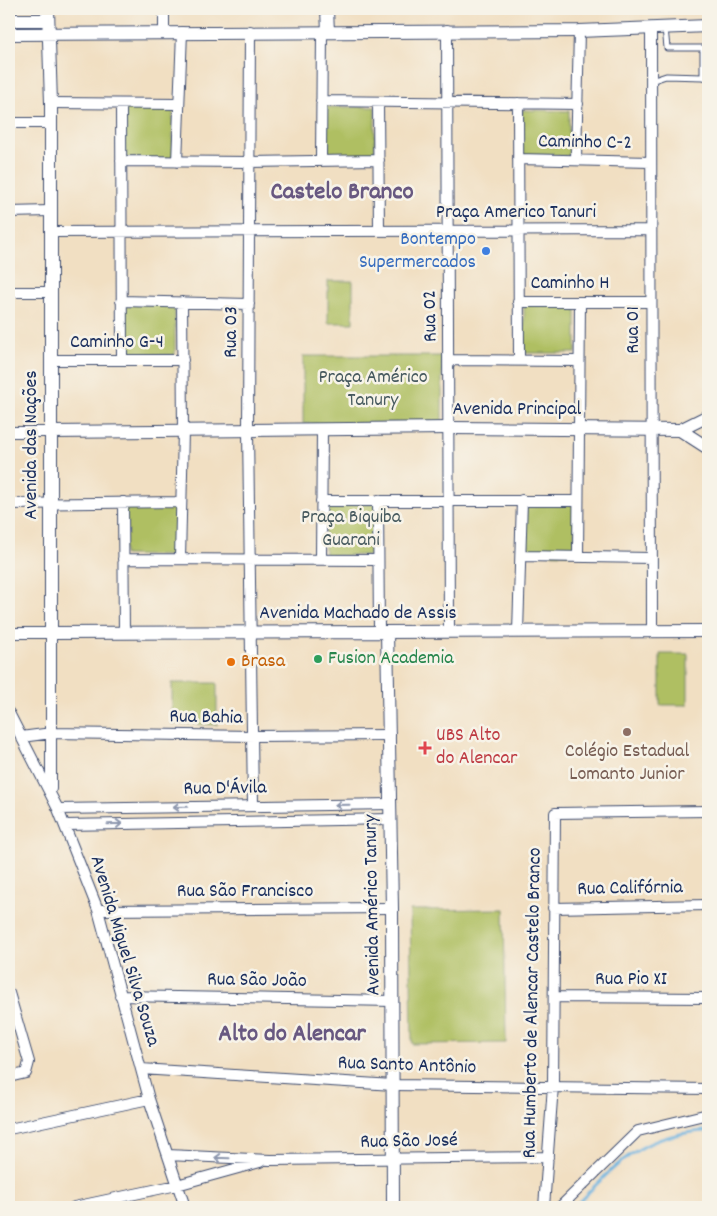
<svg xmlns="http://www.w3.org/2000/svg" width="717" height="1216" font-family="Dekko,sans-serif">
<style>
.green{fill:#afbf62;stroke:#657760}
.lines{fill:none;stroke-linecap:round;stroke-linejoin:round}
.stream{stroke:#68b1df;stroke-width:3}
.service-casing{stroke:#3b496d;stroke-width:7}
.minor-casing{stroke:#3b496d;stroke-width:12}
.tertiary-casing{stroke:#3b496d;stroke-width:14}
.service{stroke:#fff;stroke-width:5}
.minor{stroke:#fff;stroke-width:10}
.tertiary{stroke:#fff;stroke-width:12}
.oneway{stroke:#8d97ae}
.shop-dot{fill:#3f7fe0;stroke:#f7f3e8;stroke-width:2}
.leisure-dot{fill:#2e9e5b;stroke:#f7f3e8;stroke-width:2}
.food-dot{fill:#e8710a;stroke:#f7f3e8;stroke-width:2}
.education-dot{fill:#8d6e63;stroke:#f7f3e8;stroke-width:2}
.health-dot{fill:#e0444e;stroke:#f7f3e8;stroke-width:2}
.labels{text-anchor:middle;dominant-baseline:central;stroke-width:5;stroke-linejoin:round;paint-order:stroke}
.street-label{font-size:20px;fill:#1b2f5e;stroke:#f7f3e8}
.shop-label{font-size:20px;fill:#366cbe;stroke:#f7f3e8;text-anchor:end}
.park-label{font-size:20px;fill:#475a5f;stroke:#f7f3e8}
.leisure-label{font-size:20px;fill:#27864d;stroke:#f7f3e8;text-anchor:start}
.food-label{font-size:20px;fill:#c56008;stroke:#f7f3e8;text-anchor:start}
.health-label{font-size:20px;fill:#be3a42;stroke:#f7f3e8;text-anchor:start}
.education-label{font-size:20px;fill:#785e54;stroke:#f7f3e8}
.district-label{font-size:25px;font-weight:bold;fill:#685881;stroke:#f7f3e8}
</style>
<rect width="100%" height="100%" fill="#f7f3e8"/>
<filter id="ink" filterUnits="userSpaceOnUse"><feTurbulence type="fractalNoise" baseFrequency=".02" numOctaves="2"/><feDisplacementMap in="SourceGraphic" scale="10" xChannelSelector="R" yChannelSelector="G"/><feConvolveMatrix kernelMatrix="1 2 1 2 8 2 1 2 1" color-interpolation-filters="sRGB"/></filter>
<filter id="wash" filterUnits="userSpaceOnUse"><feTurbulence type="fractalNoise" baseFrequency=".0096" numOctaves="4" result="noise"/><feDisplacementMap in="SourceGraphic" scale="20" xChannelSelector="R" yChannelSelector="G"/><feGaussianBlur stdDeviation="1.12" result="paint"/><feColorMatrix in="noise" values="0 0 0 0 0 0 0 0 0 0 0 0 0 0 0 0 0 1.4 0 .05"/><feComposite in="paint" operator="in"/></filter>
<g filter="url(#wash)">
<rect width="100%" height="100%" fill="#f1dfc2"/>
<path class="green" d="M323,107H375V158H323Z
M124,108L173,109V159L123,158Z
M522,110L569,111V156L522,155Z
M328,281H353V323H328Z
M524,303L576,304V353H524Z
M124,304L175,305V355H124Z
M303,356H442V423L303,424Z
M526,502H575L574,554L526,553Z
M124,504L177,505V556L124,555Z
M324,504H377L378,555L325,556Z
M660,654H688V705H660Z
M172,683H217V725L172,724Z
M504,909L506,1043L412,1044L410,910Z"/>
<g class="lines">
<path class="stream" d="M574,1207C618,1163 642,1133 708,1131"/>
</g>
</g>
<g filter="url(#ink)">
<g class="lines">
<defs>
<path id="service" d="M665,28L667,48H703V77L708,78
M651,81L666,76L703,77"/>
<path id="minor" d="M651,28L652,632
M447,30L449,632
M250,31L248,431L253,806
M164,32V9
M321,101L578,104
M378,102L379,231
M51,103L179,104
M518,103L519,360
M121,104L122,360
M9,123H51
M518,159L651,162
M321,160L322,32
M576,160L579,31
M121,161L250,162L379,160
M177,162L182,32
M9,212L50,211
M51,232L651,230
M9,292H49
M121,301L249,304
M518,302H651
M51,360H183
M449,360L579,361
M9,432H51
M378,500L379,632
M321,501H578
M123,502L124,633
M9,504L181,502
M521,556L651,558
M578,557L580,302
M123,559L378,560
M180,559L183,431L182,302
M321,560L322,430
M518,632L522,500
M9,633H51V789
M9,713L58,809L98,910L149,1099L185,1207
M21,737L52,733L253,736L390,735
M58,809L391,804
M66,825L391,819
M553,908L708,905
M98,910L392,908
M9,993L29,1062L26,1073L9,1077
M120,996L393,1001
M554,997L708,998
M141,1069L393,1085L708,1089
M9,1129L149,1099
M168,1155L270,1160L548,1157
M74,1207L177,1185L260,1162
M544,1207L553,1086L555,813L708,811
M560,1207L638,1131L708,1114"/>
<path id="tertiary" d="M48,9L51,103V633L708,631
M327,9L328,32
M9,20H48
M9,34L579,31L708,26
M680,430L708,416
M51,432L450,428L680,430L708,448
M387,632L392,908L393,1207"/>
</defs>
<use href="#service" class="service-casing"/>
<use href="#minor" class="minor-casing"/>
<use href="#tertiary" class="tertiary-casing"/>
<use href="#service" class="service"/>
<use href="#minor" class="minor"/>
<use href="#tertiary" class="tertiary"/>
</g>
<defs><path id="oneway-shaft" d="M-6 0H5M1.5-3L5.5 0L1.5 3" fill="none" stroke-width="1.6" stroke-linecap="round" stroke-linejoin="round" transform="scale(1.25)"/></defs>
<g class="oneway">
<use href="#oneway-shaft" transform="translate(342 805) rotate(179)"/>
<use href="#oneway-shaft" transform="translate(180 807) rotate(179)"/>
<use href="#oneway-shaft" transform="translate(115 824) rotate(-2)"/>
<use href="#oneway-shaft" transform="translate(222 1158) rotate(-178)"/>
</g>
</g>
<circle class="shop-dot" cx="486" cy="251" r="5"/>
<circle class="leisure-dot" cx="318" cy="659" r="5"/>
<circle class="food-dot" cx="231" cy="662" r="5"/>
<circle class="education-dot" cx="627" cy="732" r="5"/>
<path class="health-dot" d="M422.5 740.5h5v5h5v5h-5v5h-5v-5h-5v-5h5z"/>
<g class="labels">
<g class="street-label">
<text transform="translate(585 143) rotate(1)">Caminho C-2</text>
<text x="516" y="213">Praça Americo Tanuri</text>
<text x="570" y="284">Caminho H</text>
<text transform="translate(431 316) rotate(-91)">Rua 02</text>
<text transform="translate(634 330) rotate(-90)">Rua 01</text>
<text transform="translate(232 332) rotate(-89)">Rua 03</text>
<text x="117" y="343">Caminho G-4</text>
<text x="517" y="410">Avenida Principal</text>
<text transform="translate(32 445) rotate(-90)">Avenida das Nações</text>
<text x="358" y="614">Avenida Machado de Assis</text>
<text transform="translate(206 718) rotate(1)">Rua Bahia</text>
<text transform="translate(225 789) rotate(-1)">Rua D'Ávila</text>
<text transform="translate(630 889) rotate(-1)">Rua Califórnia</text>
<text x="245" y="892">Rua São Francisco</text>
<text transform="translate(373 905) rotate(-91)">Avenida Américo Tanury</text>
<text transform="translate(124 951) rotate(73)">Avenida Miguel Silva Souza</text>
<text x="631" y="980">Rua Pio XI</text>
<text transform="translate(257 981) rotate(1)">Rua São João</text>
<text transform="translate(533 1003) rotate(-89)">Rua Humberto de Alencar Castelo Branco</text>
<text transform="translate(407 1066) rotate(2)">Rua Santo Antônio</text>
<text transform="translate(409 1142) rotate(-1)">Rua São José</text>
</g>
<g class="shop-label">
<text x="476" y="240">Bontempo<tspan x="476" dy="23">Supermercados</tspan></text>
</g>
<g class="park-label">
<text x="373" y="378">Praça Américo<tspan x="373" dy="23">Tanury</tspan></text>
<text x="351" y="518">Praça Biquiba<tspan x="351" dy="23">Guarani</tspan></text>
</g>
<g class="leisure-label">
<text x="328" y="659">Fusion Academia</text>
</g>
<g class="food-label">
<text x="241" y="662">Brasa</text>
</g>
<g class="health-label">
<text x="436" y="736">UBS Alto<tspan x="436" dy="23">do Alencar</tspan></text>
</g>
<g class="education-label">
<text x="627" y="752">Colégio Estadual<tspan x="627" dy="23">Lomanto Junior</tspan></text>
</g>
<g class="district-label">
<text x="342" y="193">Castelo Branco</text>
<text x="292" y="1035">Alto do Alencar</text>
</g>
</g>
<rect width="717" height="1216" fill="none" stroke="#f7f3e8" stroke-width="30"/>
</svg>
